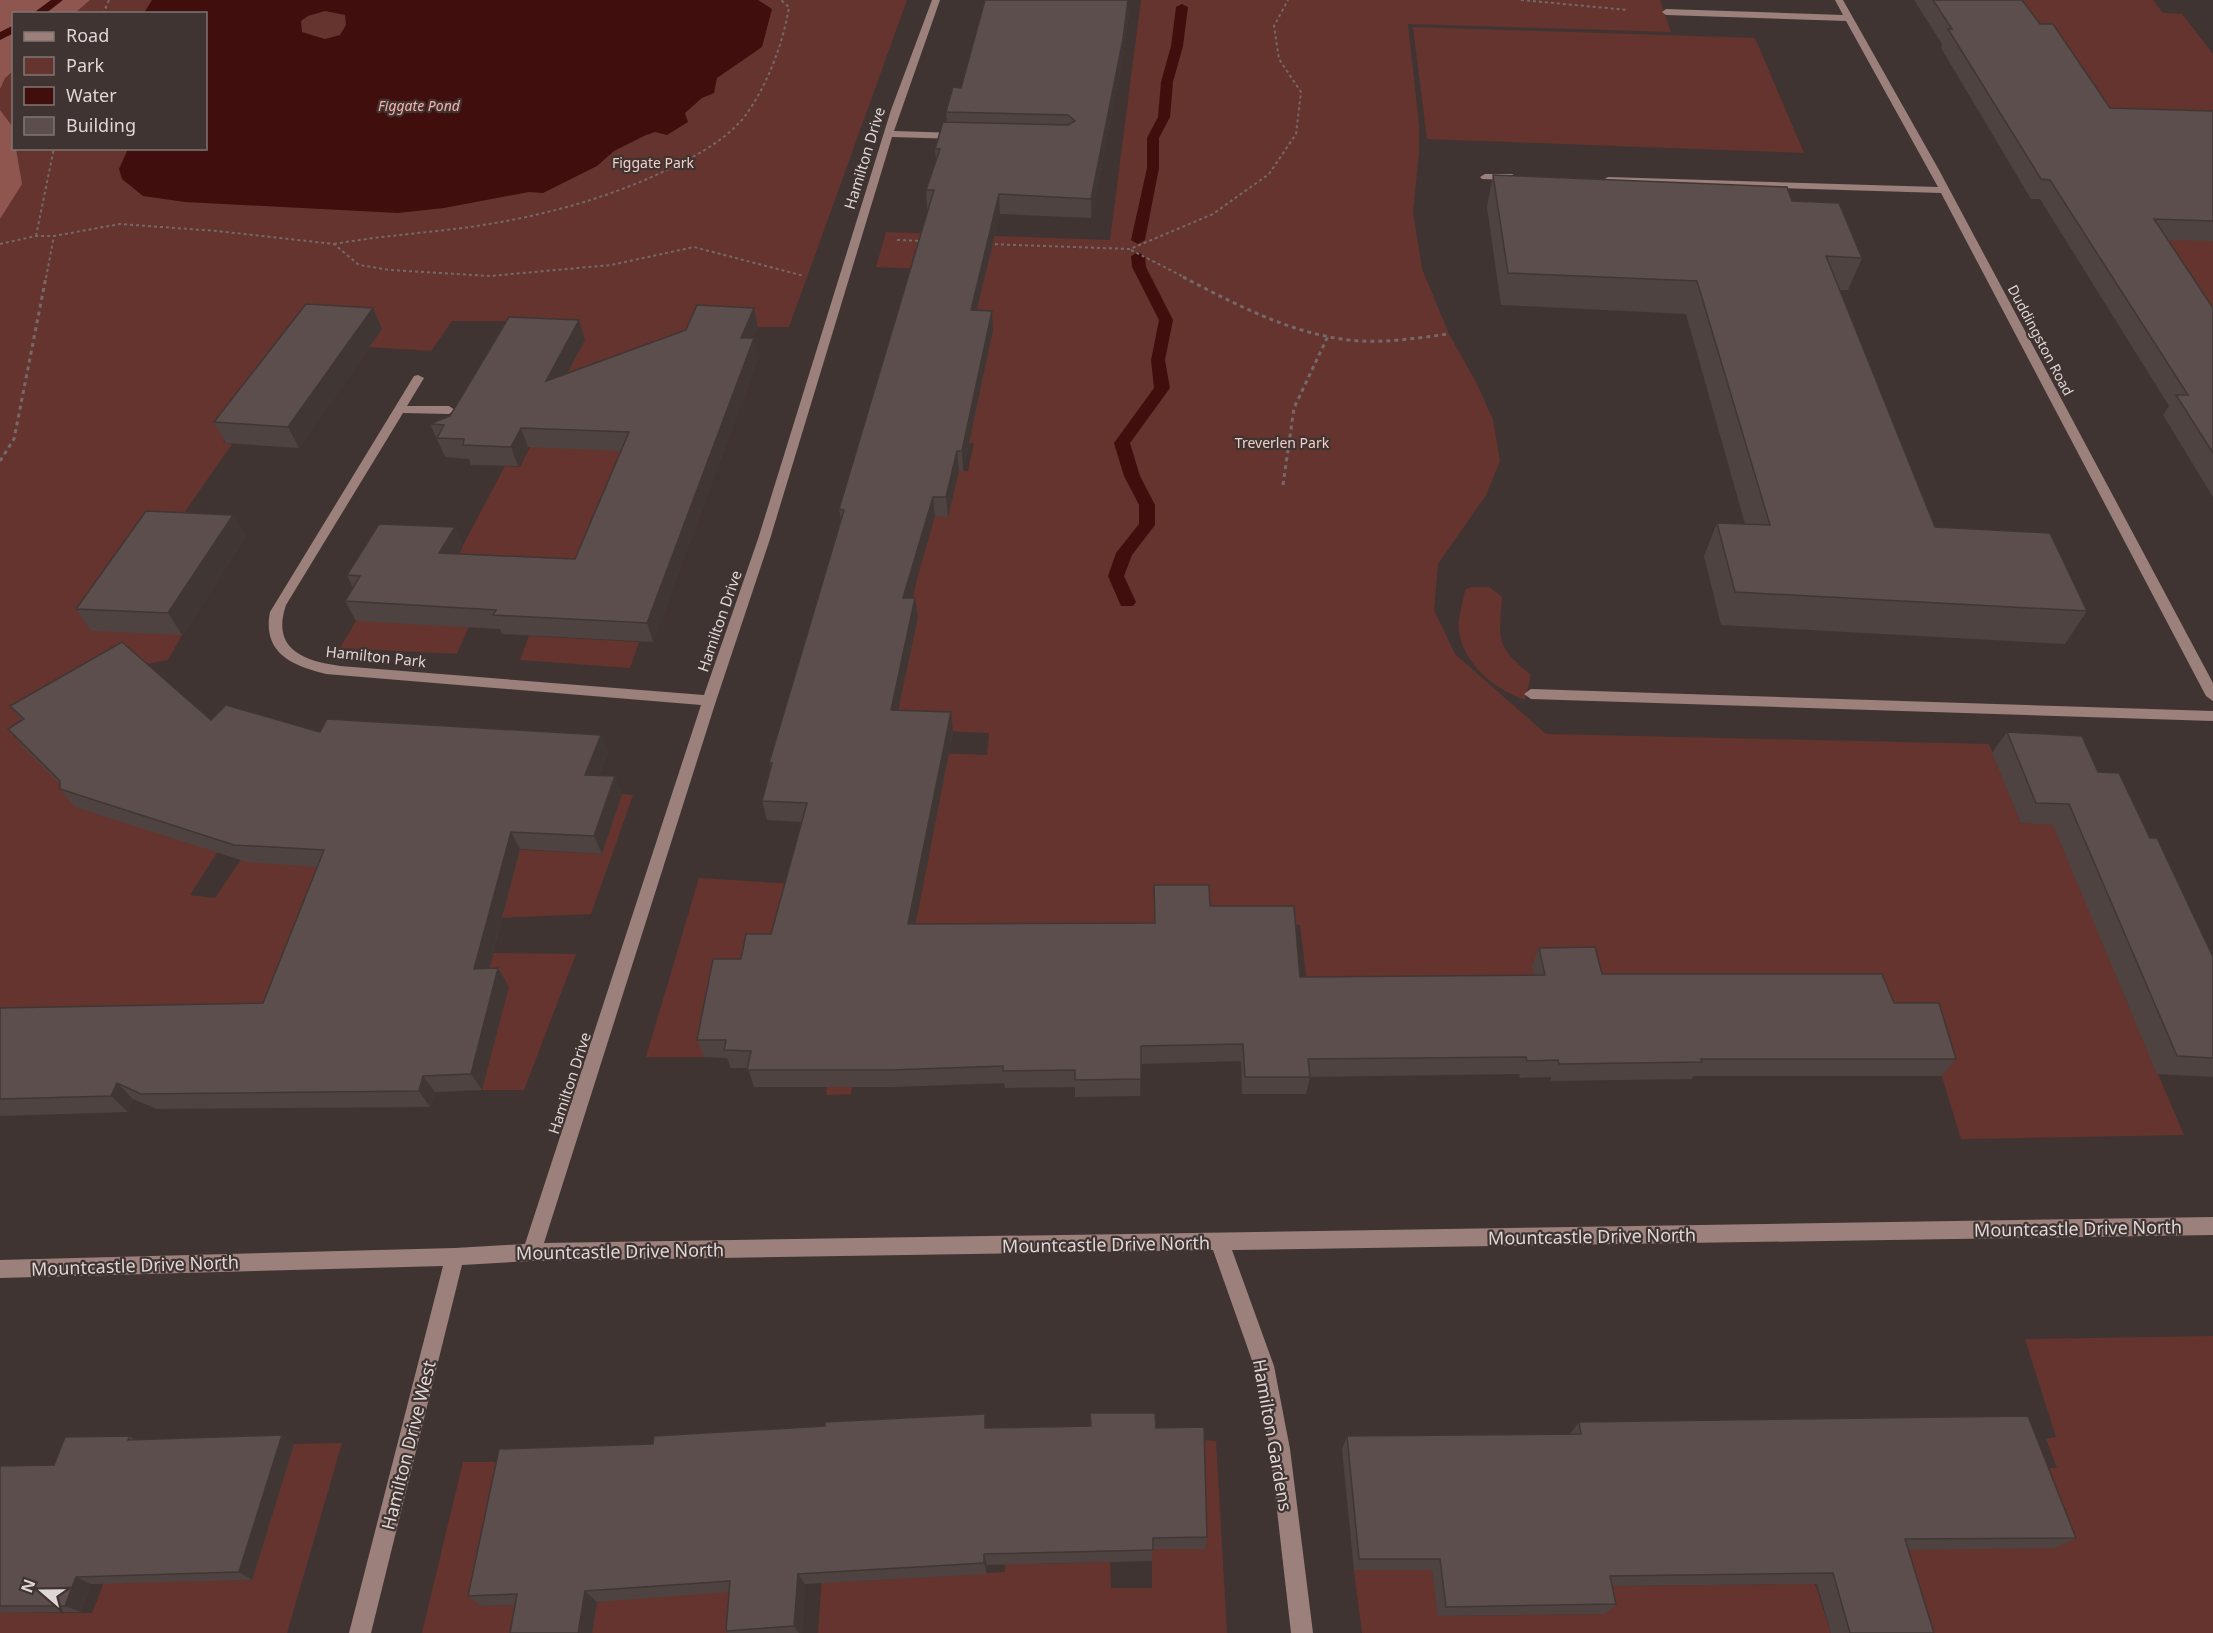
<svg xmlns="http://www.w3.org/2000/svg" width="2213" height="1633" font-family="'Noto Sans',sans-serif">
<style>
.green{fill:#65342f;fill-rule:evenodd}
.forest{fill:#8f5650}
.water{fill:#400f0d;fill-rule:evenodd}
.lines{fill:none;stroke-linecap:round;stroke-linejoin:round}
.stream{fill:#400f0d;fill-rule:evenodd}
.path-far1{stroke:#746968;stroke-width:2;stroke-dasharray:3 3;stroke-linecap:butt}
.path{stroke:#746968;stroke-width:3;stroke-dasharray:4 4;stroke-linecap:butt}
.minor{fill:#9b807c;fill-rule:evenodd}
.wall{fill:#4e4341}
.shaded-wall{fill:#403735}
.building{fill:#5b4e4c;stroke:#403735;stroke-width:1.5}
.labels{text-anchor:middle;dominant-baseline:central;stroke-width:4.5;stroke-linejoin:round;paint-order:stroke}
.far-water-label{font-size:14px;font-style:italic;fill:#f8b1a8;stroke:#403432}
.far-park-label{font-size:14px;fill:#f3cec9;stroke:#403432}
.far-street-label{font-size:14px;fill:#dfd7d6;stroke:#403432}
.street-label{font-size:15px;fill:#dfd7d6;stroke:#403432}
.near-street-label{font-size:18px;fill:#dfd7d6;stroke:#403432}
</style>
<rect width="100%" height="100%" fill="#403432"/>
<path class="green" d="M0,0H907L789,327H758L591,573L470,624L457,654L340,648L356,621L451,568L505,466L520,467L564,379L512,321H452L431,351L369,347L381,329L291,324L280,337L232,431L223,442L232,444L170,533L182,635L168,660L86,675L218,851L190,895L215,898L244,855L276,864L487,848L601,854L622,794L633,795L591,914L430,921L279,1016L0,1024ZM14,14H206V148H14Z
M1141,0H1660L1671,32L1408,24L1419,125V153L1413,211L1422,269L1449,334L1477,384L1493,420L1500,461L1486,495L1438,564L1434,610L1455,654L1546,734L1989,744L2021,823L2068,825L2116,976L2184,1135L1961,1139L1925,1021L1539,999L1311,1015L1300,925L1291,924L1154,944L866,943L851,1094L826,1095L827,1087H815L830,978L720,977L704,1057H646L699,878L857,888L906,752L987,755L989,733L894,729L900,702L908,618L942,470L968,471L974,443H966L993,331L925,269L876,267L886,232L1110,240Z
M1989,0H2153L2163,13L2182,14L2213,54V369Z
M1413,27L1755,38L1804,153L1427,139Z
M1471,587H1489L1502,597C1499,642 1495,645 1531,675L1525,700C1495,689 1465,666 1459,632C1457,620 1463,603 1465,590Z
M529,636L639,642L630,668L520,660Z
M494,953L576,954L524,1090H482L509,986H484Z
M2213,1336V1633H1913L1889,1550L2024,1469L2057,1468L2046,1439L2056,1437L2025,1339Z
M1202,1440L1216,1441L1227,1633H818L827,1507L862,1581L1005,1572L1008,1516L1040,1564L1110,1562L1111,1588H1152V1549Z
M342,1443L287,1633H0V1613H92L104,1582L252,1580L294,1444Z
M625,1458L739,1592L736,1633H422L463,1462H513L483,1606L602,1602Z
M1432,1569L1439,1616L1604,1614L1599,1586L1815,1584L1831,1633H1362L1354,1570Z"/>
<path class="forest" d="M0,0H90L75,13L14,14L13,71L5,78L0,89Z
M0,110L12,126L14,148L16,149L22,184L0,219Z"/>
<path class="water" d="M152,0H758L772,9L762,47L717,78L714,93L702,98L685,113L688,122L667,135L655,132L646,135L614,151L597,166L543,193L529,192L444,208L398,213L185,202L143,196L122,179L119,169L128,149L206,148V14L144,13ZM325,11L345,15L346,25L340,35L325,39L302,32L301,21L308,16Z"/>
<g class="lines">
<path class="stream" d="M51,0H63L45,14H32Z
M1182,4L1188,7L1183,46L1173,82L1170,117L1159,138V168L1145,240L1138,244L1131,240L1147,168V138L1158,117L1161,82L1171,46L1176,7Z
M14,25V33L0,40V32Z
M1138,252L1145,256L1146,267L1173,320L1165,360L1170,388L1130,443L1140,476L1155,505V525L1132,555L1124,576L1136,602L1133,606H1121L1108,576L1116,553L1139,524V505L1124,476L1114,443L1154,388L1151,360L1159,320L1132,267L1131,256Z"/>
<path class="path-far1" d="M1521,0L1628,10
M103,14L109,0
M36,236L54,148
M897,240L922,241
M0,244L36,236H54L120,224L217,231L334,244L359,265L390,270L490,276L611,265L694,247L804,276
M334,244C379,236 425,233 470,227C540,217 611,198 675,166C699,154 727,139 745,116C767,86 783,44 789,7L781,0
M989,244L1130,249L1213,214L1269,174L1296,134L1301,92L1279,59L1274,26L1288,0
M1131,250L1186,278
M46,278L54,236"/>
<path class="path" d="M1183,277C1235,304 1289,333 1349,340C1382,344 1416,338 1449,334
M0,461L14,439L46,277
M1283,485L1294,408L1328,336"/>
<path class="minor" d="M932,0H940L894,131L957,133L962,136L957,139L892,137L770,539L716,701L544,1243L2213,1217V1235L1232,1250L1274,1366L1290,1449L1313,1633H1291L1270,1449L1254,1366L1213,1250L532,1261L462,1265L371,1633H349L443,1266L0,1278V1260L455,1248L525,1244L701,705L326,674C292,666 262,653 270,612L414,376L418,375L424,378L407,406H449L455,410L449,414L403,413L286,605C271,649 303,661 340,666L704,695L758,539L891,110Z
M1835,0H1843L1939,170L2213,683V701L2206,696L1941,193L1608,183L1603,180L1608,177L1938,187L1846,21L1666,15L1662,12L1666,9L1843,15Z
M1485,174H1512L1517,177L1512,180L1482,179L1480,177Z
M1531,689L2213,711V721L1531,699L1524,694Z"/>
</g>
<path class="wall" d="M1914,0H2022L2040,24L2110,108L2213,111V241L2167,240L2213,308V497L2163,415L2169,406L2040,199H2031L1941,48L1942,44Z
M1129,13L1123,57L1091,218L1000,214L977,310L992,311L993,330L963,471H959L948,517L935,516L911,598L918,618L898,710L953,732L915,924L1154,923V885L1210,906L1300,977L1534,975L1532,966L1539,948L1602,974L1894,1003L1956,1059L1941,1076H1693L1692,1079L1551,1081V1077L1520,1078L1519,1074L1310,1077L1306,1094H1242L1241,1061L1141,1064L1140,1096L1075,1097V1087L1005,1088L1004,1083L895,1087H754L748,1068H731L727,1058L704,1057L697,1040L741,959L771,934L802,822L767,820L762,801L771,768L769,763L841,519L839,509L929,209H927L926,190L936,161L935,149L947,122L946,112L961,88Z
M1493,175L1792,201L1862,258L1848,290H1840L1935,527L2087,611L2065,644L1721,625L1704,556L1717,523L1745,524L1686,314L1501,305L1487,207Z
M373,308L382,329L299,448L226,443L214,422Z
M754,308L758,327L753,338L758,358L653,642L502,634L500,629L356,621L345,601L353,588L347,575L455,527L463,547L459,554L575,559L621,451L528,447L518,466L471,465L469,459L445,457L430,424L450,416L579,320L585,340L567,373Z
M233,515L246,537L182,635L91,631L76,609Z
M10,706L211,720L320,732L601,735L608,753L599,775L622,794L602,854L520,849L489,968H498L508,985L482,1090L435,1092L430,1107L157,1109L133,1099L128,1112L0,1116V1008L263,1003L317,867L247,862L75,807L60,789V784L23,747L8,729L22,720Z
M2007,732L2098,772L2150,838L2213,957V1077L2157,1074L2053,825L2021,823L1992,753Z
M1090,1413L1156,1428L1207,1537L1205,1549H1153L1152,1561L987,1565V1574L805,1584L802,1633H728L726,1631L729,1592L597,1602L592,1633H510L515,1605L482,1606L468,1596L653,1444L988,1428L1091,1426Z
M1579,1422L2076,1538L2055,1548L1908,1550L1934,1633H1831L1817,1584L1612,1586L1616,1604L1605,1614L1438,1616L1432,1570H1354L1342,1449L1347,1436L1570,1434Z
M282,1435L294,1444L252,1580L91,1584L81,1612L0,1613V1466L54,1465L130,1436L135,1440Z"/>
<path class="shaded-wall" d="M1128,0L1129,13L1123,57L1091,218V199Z
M999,194L1000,214L972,330L971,310Z
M373,308L382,329L299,448L288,427Z
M754,308L758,327L745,357L741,338Z
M992,311L993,330L963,471L962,451Z
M579,320L585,340L553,400L546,381Z
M754,338L758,358L653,642L647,623Z
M521,428L528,447L518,466L511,447Z
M957,451L959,471L948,517L946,497Z
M933,497L935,516L906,618L903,598Z
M233,515L246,537L182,635L168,613Z
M455,527L463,547L448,572L439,553Z
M915,598L918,618L894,729L891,710Z
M951,712L953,732L912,943L908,924Z
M601,735L608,753L593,793L585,775Z
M615,776L622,794L602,854L594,836Z
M511,832L520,849L484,986L474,969Z
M498,968L508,985L482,1090L471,1074Z
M423,1076L435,1092L430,1107L419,1091Z
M117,1083L133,1099L128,1112L111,1096Z
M985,1414L988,1428H985Z
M282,1435L294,1444L252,1580L239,1572Z
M984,1554L987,1565V1574L984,1563Z
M798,1574L805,1584L802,1633H799L794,1626Z
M76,1577L91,1584L81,1612L65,1606Z
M585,1591L597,1602L592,1633H578Z"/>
<path class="building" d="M985,0H1128L1123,39L1091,199L999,194L971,310L992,311L962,451H957L946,497H933L903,598H915L891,710L951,712L908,924L1155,923L1154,885H1209L1210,906H1294L1300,977L1545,975L1539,948L1595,947L1602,974H1882L1894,1003H1939L1956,1059H1701L1702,1062L1559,1064L1558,1060L1527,1061L1526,1057L1308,1059L1310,1077H1245L1243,1044L1141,1046V1079L1075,1080V1070L1003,1071V1066L891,1070H747L751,1051L724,1050L726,1040H697L713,959H741L746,934H771L807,803L762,801L772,763H769L844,510L839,509L934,190H926L940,149H935L943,122L1068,125L1075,121L1068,115L946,112L953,87L961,88Z
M1933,0H2022L2040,24H2053L2110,108L2213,111V221L2154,219L2213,308V453L2176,395H2188L2050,180L2041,179L1948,29H1952Z
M1493,175L1787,187L1792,201L1839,203L1862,258L1826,256L1935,527L2050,533L2087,611L1735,592L1717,523L1770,525L1697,281L1508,273Z
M306,304L373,308L288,427L214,422Z
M697,305L754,308L741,338H754L647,623L493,615L496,610L345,601L360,576L347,575L379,524L455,527L439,553L575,559L629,432L521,428L511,447L463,445L464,439L437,438L444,425L430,424L450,416L509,317L579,320L546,381L686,330Z
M146,511L233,515L168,613L76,609Z
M122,642L211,720L226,705L320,732L327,719L601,735L585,775L615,776L594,836L511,832L474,969L498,968L471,1074L423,1076L419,1091L141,1094L117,1083L111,1096L0,1099V1008L263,1003L324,850L234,845L60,789V781L8,729L24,719L10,706Z
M2007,732L2082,736L2098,772L2119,773L2150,838H2157L2213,957V1058L2177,1056L2069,804L2036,803Z
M1090,1413H1155L1156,1428L1204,1427L1207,1537L1153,1538V1550L984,1554V1563L798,1574L794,1626L726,1631L730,1581L585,1591L578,1633H510L517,1594L468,1596L499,1449L653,1444L654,1436L825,1426V1422L985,1414V1428L1091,1426Z
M2028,1416L2076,1538L1905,1539L1934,1633H1850L1833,1573L1610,1576L1616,1604L1446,1607L1440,1559H1359L1347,1436L1581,1434L1579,1422Z
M282,1435L239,1572L76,1577L65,1606H0V1466L54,1465L65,1437L130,1436L128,1440Z"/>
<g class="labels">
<g class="far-water-label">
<text x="419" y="105">Figgate Pond</text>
</g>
<g class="far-park-label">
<text x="653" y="162">Figgate Park</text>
<text x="1282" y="442">Treverlen Park</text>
</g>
<g class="far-street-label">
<text transform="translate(2041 340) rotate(62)">Duddingston Road</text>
</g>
<g class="street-label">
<text transform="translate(864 158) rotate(-73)">Hamilton Drive</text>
<text transform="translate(719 621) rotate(-71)">Hamilton Drive</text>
<text transform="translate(376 656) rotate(6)">Hamilton Park</text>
<text transform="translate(569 1083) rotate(-72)">Hamilton Drive</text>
</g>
<g class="near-street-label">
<text transform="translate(2078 1228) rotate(-1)">Mountcastle Drive North</text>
<text transform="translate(1592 1236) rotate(-1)">Mountcastle Drive North</text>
<text transform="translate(1106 1244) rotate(-1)">Mountcastle Drive North</text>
<text transform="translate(620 1251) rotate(-1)">Mountcastle Drive North</text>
<text transform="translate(135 1265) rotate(-2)">Mountcastle Drive North</text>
<text transform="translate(1273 1435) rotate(80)">Hamilton Gardens</text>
<text transform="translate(408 1445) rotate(-76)">Hamilton Drive West</text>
</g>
</g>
<rect x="12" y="12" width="195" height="138" fill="#403432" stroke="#807574" stroke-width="1.5"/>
<rect x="24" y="32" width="30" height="9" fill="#9b807c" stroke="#807574" stroke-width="1.5"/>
<text x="66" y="42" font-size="18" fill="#dfd7d6">Road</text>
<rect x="24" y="57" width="30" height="18" fill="#65342f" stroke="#807574" stroke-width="1.5"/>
<text x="66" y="72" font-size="18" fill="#dfd7d6">Park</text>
<rect x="24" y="87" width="30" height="18" fill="#400f0d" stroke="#807574" stroke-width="1.5"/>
<text x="66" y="102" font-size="18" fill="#dfd7d6">Water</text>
<rect x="24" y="117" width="30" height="18" fill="#5b4e4c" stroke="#807574" stroke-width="1.5"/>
<text x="66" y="132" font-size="18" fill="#dfd7d6">Building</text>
<g transform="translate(42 1591) rotate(290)" stroke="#403432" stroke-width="4.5" paint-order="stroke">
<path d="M0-4.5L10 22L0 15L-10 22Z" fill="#dfd7d6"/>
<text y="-9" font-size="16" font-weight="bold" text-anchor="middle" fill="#dfd7d6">N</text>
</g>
</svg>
